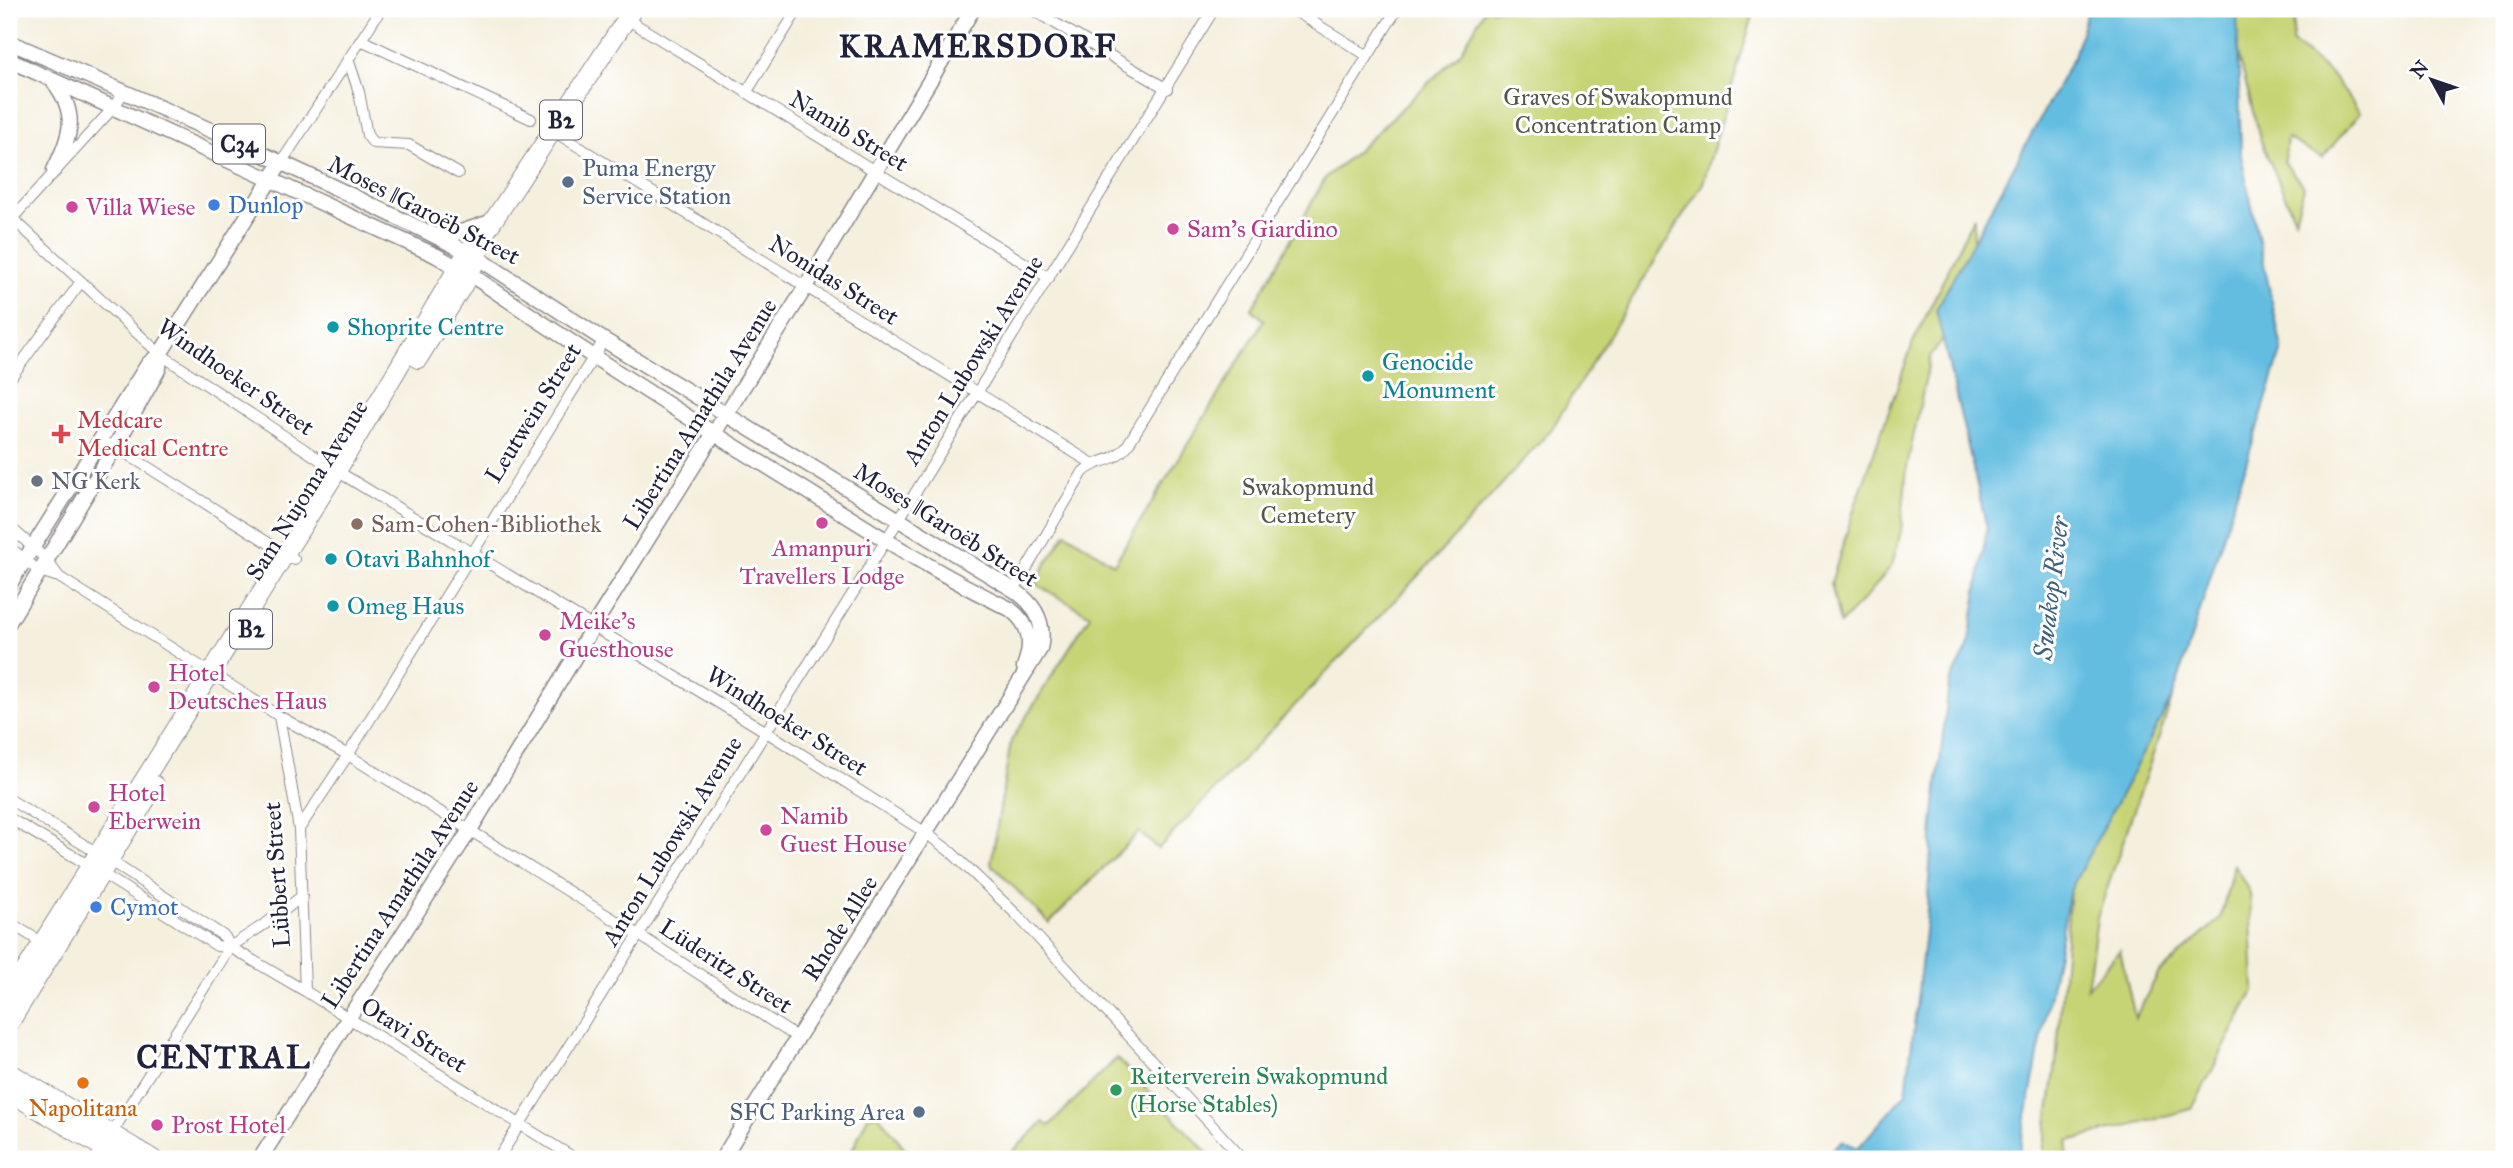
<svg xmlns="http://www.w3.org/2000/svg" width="2513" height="1168" font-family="'IM FELL Great Primer',serif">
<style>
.green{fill:#c7d475;stroke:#747b58;stroke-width:2}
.water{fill:#63bde1;stroke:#42708e;stroke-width:2}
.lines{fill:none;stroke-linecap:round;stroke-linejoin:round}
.street-casing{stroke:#8c888c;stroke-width:12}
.secondary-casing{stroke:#8c888c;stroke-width:17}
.primary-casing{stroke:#8c888c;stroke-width:17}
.highway-casing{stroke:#8c888c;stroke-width:20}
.street{stroke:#fff;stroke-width:10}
.secondary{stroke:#fff;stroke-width:14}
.primary{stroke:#fff;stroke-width:14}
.highway{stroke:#fff;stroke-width:18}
.service-dot{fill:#5c6f8a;stroke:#fff;stroke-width:2.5}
.shop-dot{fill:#3f7fe0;stroke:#fff;stroke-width:2.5}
.hotel-dot{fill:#d1479c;stroke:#fff;stroke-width:2.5}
.culture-dot{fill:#0f9aa8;stroke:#fff;stroke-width:2.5}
.health-dot{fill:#e0444e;stroke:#fff;stroke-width:2.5}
.worship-dot{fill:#6b7280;stroke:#fff;stroke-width:2.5}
.education-dot{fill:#8d6e63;stroke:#fff;stroke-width:2.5}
.food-dot{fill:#e8710a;stroke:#fff;stroke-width:2.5}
.leisure-dot{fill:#2e9e5b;stroke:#fff;stroke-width:2.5}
.labels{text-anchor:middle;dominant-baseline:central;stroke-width:6;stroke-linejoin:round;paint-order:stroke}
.shield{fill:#fff;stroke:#646476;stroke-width:2}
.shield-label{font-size:23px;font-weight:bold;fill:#22223b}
.park-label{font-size:24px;fill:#54574c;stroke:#fff}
.street-label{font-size:24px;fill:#22223b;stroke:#fff}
.service-label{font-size:24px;fill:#4e5e75;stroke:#fff;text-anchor:start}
.shop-label{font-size:24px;fill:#366cbe;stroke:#fff;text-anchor:start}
.hotel-label{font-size:24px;fill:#b23c85;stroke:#fff;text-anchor:start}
.culture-label{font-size:24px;fill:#0d838f;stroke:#fff;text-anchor:start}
.health-label{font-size:24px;fill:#be3a42;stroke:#fff;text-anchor:start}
.worship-label{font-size:24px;fill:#5b616d;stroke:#fff;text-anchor:start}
.education-label{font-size:24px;fill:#785e54;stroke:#fff;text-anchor:start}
.leisure-label{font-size:24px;fill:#27864d;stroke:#fff;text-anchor:start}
.food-label{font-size:24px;fill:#c56008;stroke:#fff}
.water-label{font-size:26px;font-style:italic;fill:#3c607d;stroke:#fff}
.district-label{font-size:32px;font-weight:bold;letter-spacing:2px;fill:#22223b;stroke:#fff}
</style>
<rect width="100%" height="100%" fill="#fff"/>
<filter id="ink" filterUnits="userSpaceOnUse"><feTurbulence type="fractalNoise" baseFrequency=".0143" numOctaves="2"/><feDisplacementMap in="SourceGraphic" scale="14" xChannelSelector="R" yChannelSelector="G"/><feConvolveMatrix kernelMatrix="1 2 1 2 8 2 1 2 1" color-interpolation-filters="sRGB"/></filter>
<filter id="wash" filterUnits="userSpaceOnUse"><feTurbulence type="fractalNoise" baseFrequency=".00686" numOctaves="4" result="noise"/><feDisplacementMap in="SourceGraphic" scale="28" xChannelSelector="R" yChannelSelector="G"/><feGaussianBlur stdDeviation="1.57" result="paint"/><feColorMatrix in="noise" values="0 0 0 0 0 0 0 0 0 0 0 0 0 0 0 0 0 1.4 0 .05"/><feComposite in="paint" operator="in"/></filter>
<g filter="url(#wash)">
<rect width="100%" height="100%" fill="#f5efdd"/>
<path class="green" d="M1485,9H1755L1703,183L1551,430L1436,557L1158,849L1139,832L1049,923L991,864L1011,741L1090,615L1034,583L1066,533L1114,564L1264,320L1252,309L1326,177L1356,152L1461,52Z
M2227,9H2296L2292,42L2331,74L2360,113L2322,158L2287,138L2284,162L2304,187L2295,219L2260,139Z
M1974,216L1973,269L1965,310L1930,357L1907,467L1901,531L1892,565L1868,595L1840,624L1831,583L1854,509L1913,343Z
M2173,696L2097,918L2087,988L2120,950L2135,1018L2158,974L2220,919L2234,865L2250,893L2254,990L2192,1109L2068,1141L2067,1159H2042L2056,1064L2070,890Z
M1117,1058L1213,1159H1005L1043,1122L1049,1126Z
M878,1114L913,1159H848L868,1116Z"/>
<path class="water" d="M2088,9H2237L2241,156L2282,349L2173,696L2070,890L2018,1159H1832L1834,1148L1842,1141L1858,1148L1906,1093L1926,923L1933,823L1949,684L1968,648L1987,528L1936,310L2074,56Z"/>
</g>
<g filter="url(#ink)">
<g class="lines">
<defs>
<path id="street" d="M1031,9L1167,89
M1292,9L1368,56
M627,19L1049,278
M361,40L531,119
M348,59L359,92L367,135L373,143L409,145L458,173
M746,93L798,9
M553,131L1093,464
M281,163L381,9
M12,218L160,354L337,471L765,731L926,833L952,853L1016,914L1243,1159
M9,222L114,107L124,91
M9,380L80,283
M111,444L294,559
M9,526L46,559L59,577
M9,547L39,571L59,577L279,716L348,755L639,935L798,1038
M1014,590L1083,472C1098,458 1112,464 1127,446L1397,9
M279,716L299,829L305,991
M9,799L109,860L225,937L230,947
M9,818L90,866L217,946L230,947L305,991L576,1159
M299,829L348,755L604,340
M9,922L44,944
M95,1159L230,947L277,916L302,896
M498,1159L875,558L1214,9"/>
<path id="secondary" d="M478,258L604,340L1014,590C1035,604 1046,622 1040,649L722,1159
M470,274C579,349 691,420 804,489C871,531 939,575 1010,609C1031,625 1033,643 1024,667
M9,585L148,364L160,354L281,163
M9,622L115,447L159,368L160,354
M260,1159L348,1019L470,830L594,625L805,288L973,9"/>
<path id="primary" d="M9,42C166,109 323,179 475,256
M9,60L435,255L464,271
M53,81C79,114 71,136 54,170
M435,235H452L493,221"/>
<path id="highway" d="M418,359L470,274L485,237
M9,996L337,471L467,252L487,230L633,9
M9,1024L155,785
M9,1072L153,1159
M9,1092L122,1159"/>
</defs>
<use href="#street" class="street-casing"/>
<use href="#secondary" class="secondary-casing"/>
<use href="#primary" class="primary-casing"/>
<use href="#highway" class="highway-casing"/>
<use href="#street" class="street"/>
<use href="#secondary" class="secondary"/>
<use href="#primary" class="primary"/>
<use href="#highway" class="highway"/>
</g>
</g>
<g class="service-dot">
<circle cx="568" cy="182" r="7"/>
<circle cx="919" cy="1112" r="7"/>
</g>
<g class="shop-dot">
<circle cx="214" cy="205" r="7"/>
<circle cx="96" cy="907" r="7"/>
</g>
<g class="hotel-dot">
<circle cx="72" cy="207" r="7"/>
<circle cx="1173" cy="229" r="7"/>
<circle cx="822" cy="523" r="7"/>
<circle cx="545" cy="635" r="7"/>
<circle cx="154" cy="687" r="7"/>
<circle cx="94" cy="807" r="7"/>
<circle cx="766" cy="830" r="7"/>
<circle cx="157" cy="1125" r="7"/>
</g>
<g class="culture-dot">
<circle cx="333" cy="327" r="7"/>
<circle cx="1368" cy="376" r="7"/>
<circle cx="331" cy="559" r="7"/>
<circle cx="333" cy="606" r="7"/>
</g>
<path class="health-dot" d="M57.5 423.5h7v7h7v7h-7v7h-7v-7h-7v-7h7z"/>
<circle class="worship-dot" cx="37" cy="481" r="7"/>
<circle class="education-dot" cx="357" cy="524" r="7"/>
<circle class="food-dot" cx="83" cy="1083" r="7"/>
<circle class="leisure-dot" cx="1116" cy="1090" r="7"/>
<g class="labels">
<g class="shield">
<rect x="540" y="100.5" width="42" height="39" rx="5"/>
<rect x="213" y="124.5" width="52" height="39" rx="5"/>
<rect x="230" y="609.5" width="42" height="39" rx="5"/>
</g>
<g class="shield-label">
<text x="561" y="120">B2</text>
<text x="239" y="144">C34</text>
<text x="251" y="629">B2</text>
</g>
<g class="park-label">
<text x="1618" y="97">Graves of Swakopmund<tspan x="1618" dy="28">Concentration Camp</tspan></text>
<text x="1308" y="487">Swakopmund<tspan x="1308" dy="28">Cemetery</tspan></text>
</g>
<g class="street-label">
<text transform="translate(849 131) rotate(31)">Namib Street</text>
<text transform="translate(424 210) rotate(27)">Moses ǁGaroëb Street</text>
<text transform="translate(834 280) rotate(32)">Nonidas Street</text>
<text transform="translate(973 360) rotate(-58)">Anton Lubowski Avenue</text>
<text transform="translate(236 377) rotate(35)">Windhoeker Street</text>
<text transform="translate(533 413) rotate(-58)">Leutwein Street</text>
<text transform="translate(700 414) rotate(-58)">Libertina Amathila Avenue</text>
<text transform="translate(307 490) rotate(-58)">Sam Nujoma Avenue</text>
<text transform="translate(946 525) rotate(32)">Moses ǁGaroëb Street</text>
<text transform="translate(787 721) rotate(32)">Windhoeker Street</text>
<text transform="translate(672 841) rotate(-58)">Anton Lubowski Avenue</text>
<text transform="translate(277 875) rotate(-94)">Lübbert Street</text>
<text transform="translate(400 894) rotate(-57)">Libertina Amathila Avenue</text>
<text transform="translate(840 928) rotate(-58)">Rhode Allee</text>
<text transform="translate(726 966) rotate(33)">Lüderitz Street</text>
<text transform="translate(414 1035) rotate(32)">Otavi Street</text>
</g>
<g class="service-label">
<text x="582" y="168">Puma Energy<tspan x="582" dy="28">Service Station</tspan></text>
<text x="905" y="1112" text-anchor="end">SFC Parking Area</text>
</g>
<g class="shop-label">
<text x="228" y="205">Dunlop</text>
<text x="110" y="907">Cymot</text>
</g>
<g class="hotel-label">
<text x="86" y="207">Villa Wiese</text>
<text x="1187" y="229">Sam's Giardino</text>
<text x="822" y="548" text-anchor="middle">Amanpuri<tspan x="822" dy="28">Travellers Lodge</tspan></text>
<text x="559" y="621">Meike's<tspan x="559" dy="28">Guesthouse</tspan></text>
<text x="168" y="673">Hotel<tspan x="168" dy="28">Deutsches Haus</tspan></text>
<text x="108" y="793">Hotel<tspan x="108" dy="28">Eberwein</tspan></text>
<text x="780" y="816">Namib<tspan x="780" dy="28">Guest House</tspan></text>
<text x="171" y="1125">Prost Hotel</text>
</g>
<g class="culture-label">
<text x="347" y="327">Shoprite Centre</text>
<text x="1382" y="362">Genocide<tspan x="1382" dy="28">Monument</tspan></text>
<text x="345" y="559">Otavi Bahnhof</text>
<text x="347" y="606">Omeg Haus</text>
</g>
<g class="health-label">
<text x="77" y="420">Medcare<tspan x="77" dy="28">Medical Centre</tspan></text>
</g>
<g class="worship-label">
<text x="51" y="481">NG Kerk</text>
</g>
<g class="education-label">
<text x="371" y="524">Sam-Cohen-Bibliothek</text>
</g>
<g class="leisure-label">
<text x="1130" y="1076">Reiterverein Swakopmund<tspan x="1130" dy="28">(Horse Stables)</tspan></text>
</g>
<g class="food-label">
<text x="83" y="1108">Napolitana</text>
</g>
<g class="water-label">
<text transform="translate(2051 588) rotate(-83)">Swakop River</text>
</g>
<g class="district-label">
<text x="978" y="46">KRAMERSDORF</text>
<text x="224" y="1057">CENTRAL</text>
</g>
</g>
<rect width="2513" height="1168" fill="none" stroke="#fff" stroke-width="35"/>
<g transform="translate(2432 80) rotate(310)" stroke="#ffffff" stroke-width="5" paint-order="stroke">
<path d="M0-5L12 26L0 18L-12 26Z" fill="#22223b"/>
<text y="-10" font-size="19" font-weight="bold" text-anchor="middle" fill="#22223b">N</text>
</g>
</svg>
